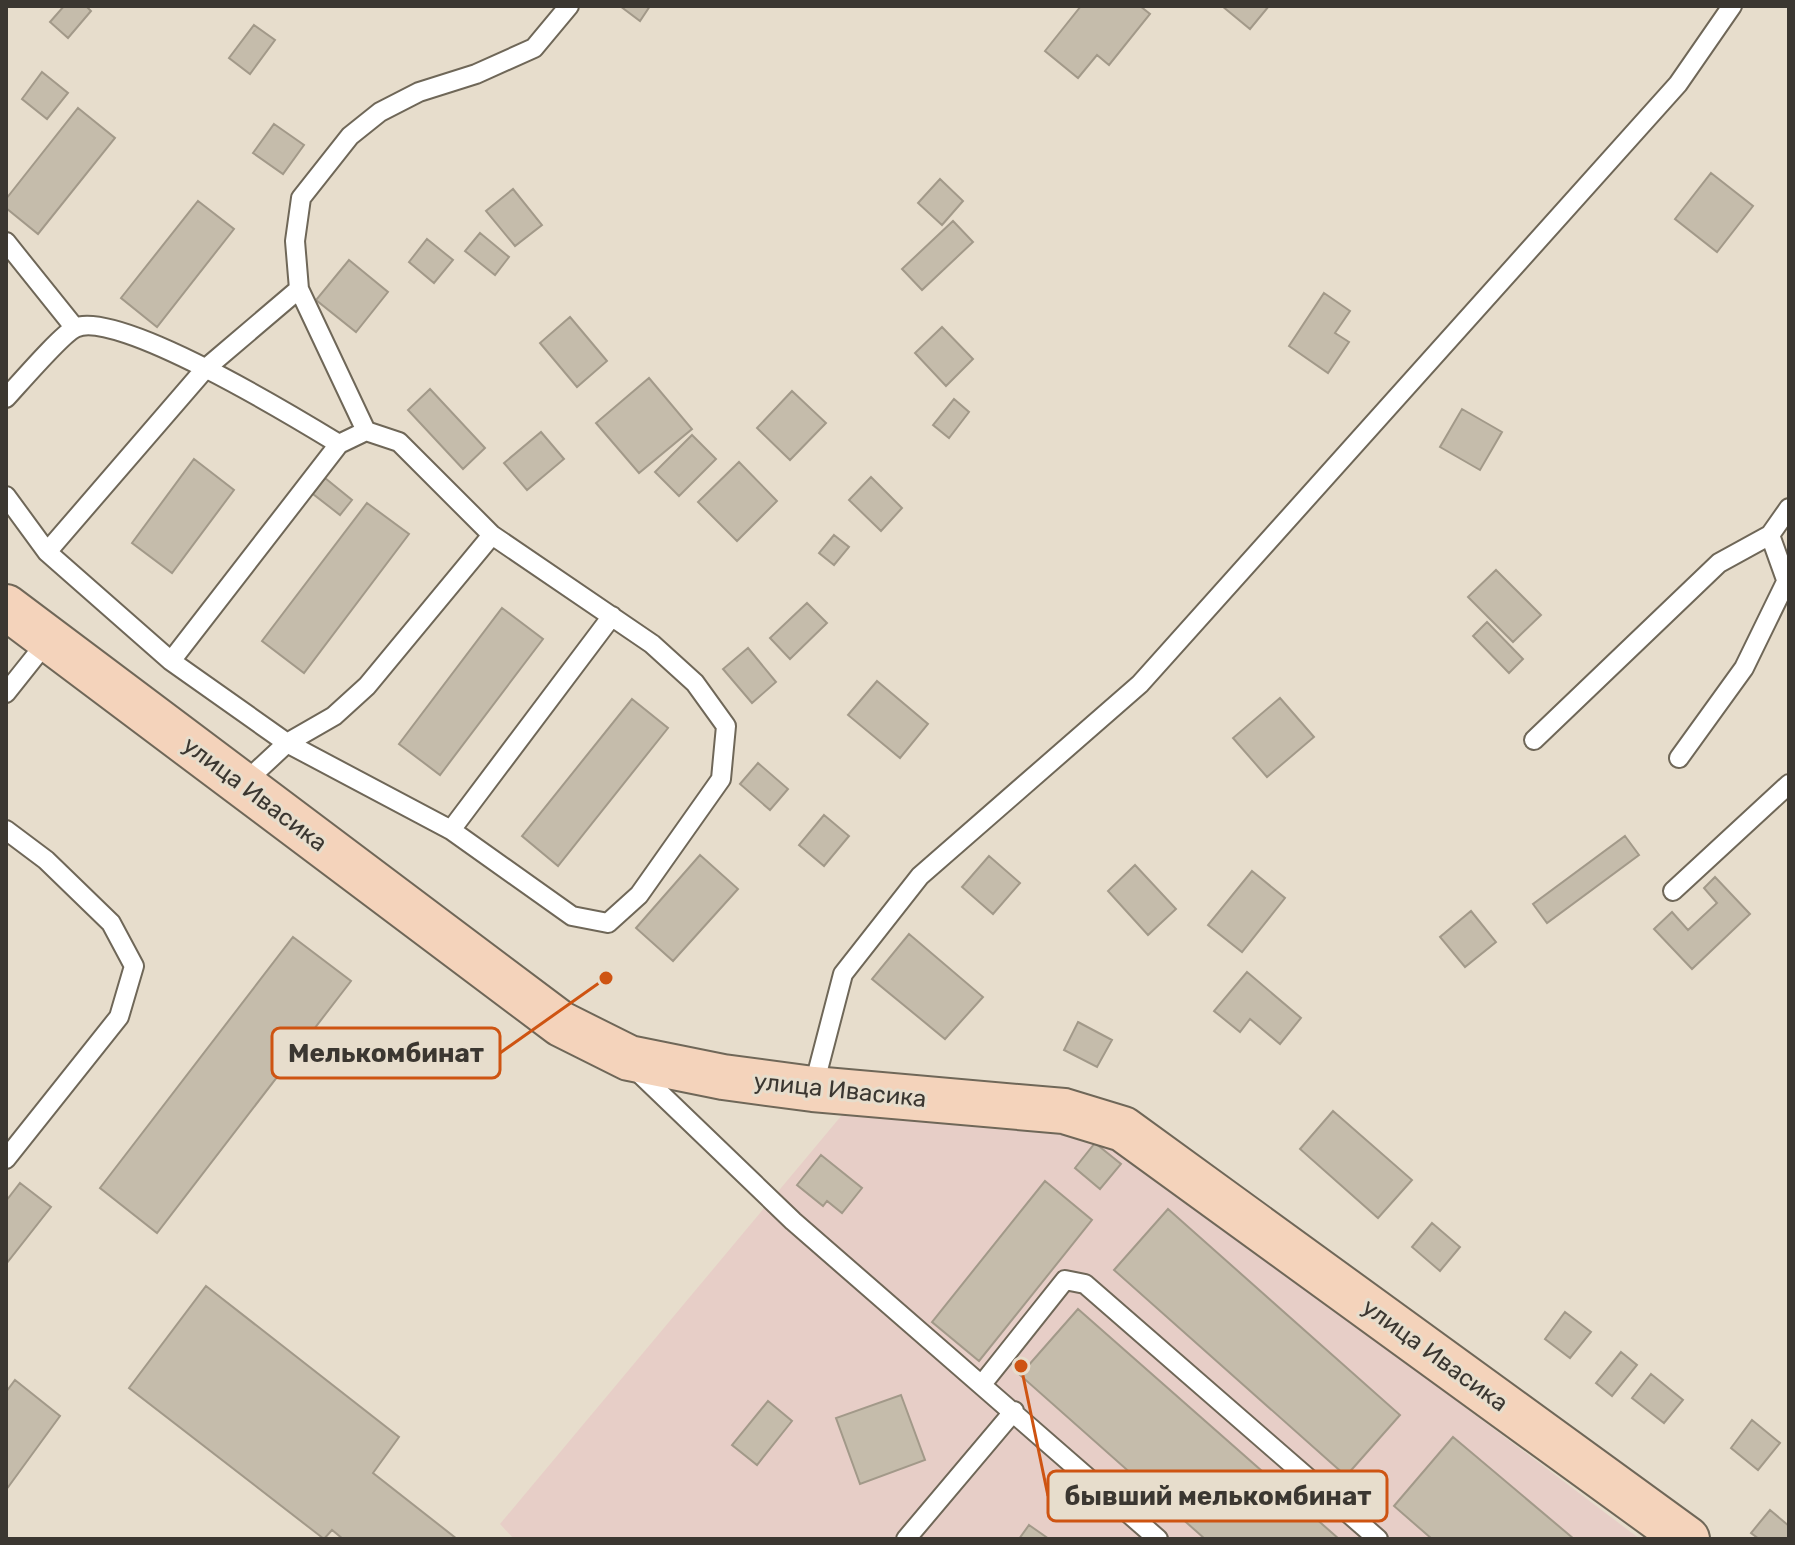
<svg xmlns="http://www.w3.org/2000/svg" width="1795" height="1545" font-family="Rubik,sans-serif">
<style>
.industrial{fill:#e7cec7}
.building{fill:#c5bcab;stroke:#a29989;stroke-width:2}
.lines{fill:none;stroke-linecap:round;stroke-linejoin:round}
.lane-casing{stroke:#6f6758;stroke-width:22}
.secondary-casing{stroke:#6f6758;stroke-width:48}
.lane{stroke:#fff;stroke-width:18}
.secondary{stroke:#f4d3bb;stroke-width:44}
.labels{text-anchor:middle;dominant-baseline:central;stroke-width:6;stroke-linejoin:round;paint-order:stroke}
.street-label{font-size:24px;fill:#3b3731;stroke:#e7ddcc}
.leader{fill:none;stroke:#ce5412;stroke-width:3}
.callout-dot{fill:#ce5412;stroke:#e7ddcc;stroke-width:3}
.callout{fill:#e7ddcc;stroke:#ce5412;stroke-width:3}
.callout-label{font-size:26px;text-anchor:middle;font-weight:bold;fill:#3b3731}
</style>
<rect width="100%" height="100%" fill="#e7ddcc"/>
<path class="industrial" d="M847,1109L1105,1136L1640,1539H514L500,1524Z"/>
<path class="building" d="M64,6H86L91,11L68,38L50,22Z
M620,6H650L640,21Z
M1081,6H1140L1150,14L1109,65L1097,55L1078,78L1045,51Z
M1222,6H1269L1250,29Z
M254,25L275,40L250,74L229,58Z
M42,72L68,93L47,119L22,99Z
M78,108L115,138L38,234L6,208V199Z
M274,124L304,145L283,174L253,153Z
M1711,173L1753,206L1717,252L1675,219Z
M940,179L963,201L942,225L918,203Z
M513,189L542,225L515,246L486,211Z
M198,201L234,229L157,327L121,298Z
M953,221L973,242L922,290L902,269Z
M480,233L509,257L495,275L465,251Z
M427,239L453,260L434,283L409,262Z
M349,260L388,292L356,332L316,300Z
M1324,293L1350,311L1335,333L1349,342L1328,373L1289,346Z
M570,317L607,361L577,387L540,343Z
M942,327L973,359L946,386L915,353Z
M649,378L692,429L639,473L596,423Z
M430,389L485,448L463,469L408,410Z
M792,391L826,423L790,460L757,428Z
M954,399L969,412L949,438L933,425Z
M1462,409L1502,432L1480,470L1440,447Z
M541,432L564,459L527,490L504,463Z
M692,435L716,459L679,496L655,472Z
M194,459L234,490L172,573L132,543Z
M739,462L777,501L737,541L698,502Z
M871,477L902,508L881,531L849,500Z
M325,478L352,500L340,515L313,494Z
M367,503L409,534L304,673L262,641Z
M834,535L849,547L834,565L819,553Z
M1496,570L1541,615L1513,642L1468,597Z
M807,603L827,623L790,659L770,638Z
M502,608L543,639L440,775L399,744Z
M1487,622L1523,659L1509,673L1473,636Z
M748,648L776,682L752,703L723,669Z
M877,681L928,724L900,758L848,715Z
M1280,698L1314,737L1267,777L1233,738Z
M632,699L668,728L558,866L522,836Z
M758,763L788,789L770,810L740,784Z
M824,815L849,836L824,866L799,845Z
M1625,836L1639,855L1547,923L1533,904Z
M700,855L738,889L673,961L636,928Z
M989,856L1020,883L993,914L962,887Z
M1135,865L1176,909L1148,935L1108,891Z
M1252,871L1285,898L1242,952L1208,925Z
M1715,877L1750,914L1692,969L1654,929L1672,912L1688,930L1717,903L1704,888Z
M1471,911L1496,942L1465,967L1440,937Z
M909,934L983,997L945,1039L872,979Z
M293,937L351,981L157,1233L100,1188Z
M1247,972L1301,1018L1280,1044L1250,1019L1240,1032L1214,1011Z
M1078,1022L1112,1040L1097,1067L1064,1050Z
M1333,1111L1412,1180L1378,1218L1300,1149Z
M1095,1143L1121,1164L1100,1189L1075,1168Z
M821,1155L862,1188L842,1213L827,1201L823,1206L797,1185Z
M1045,1181L1092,1220L979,1361L932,1322Z
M20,1183L51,1207L6,1264V1201Z
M1168,1209L1400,1415L1346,1476L1114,1270Z
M1432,1223L1460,1247L1440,1271L1412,1247Z
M206,1286L399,1437L373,1473L457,1539H343L332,1530L324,1539L129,1388Z
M1078,1309L1339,1539H1205L1020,1375Z
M1565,1312L1591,1332L1570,1358L1545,1339Z
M1621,1352L1637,1365L1612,1396L1596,1383Z
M1651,1374L1683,1400L1664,1423L1632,1398Z
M15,1380L60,1416L6,1490V1392Z
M901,1395L925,1460L860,1484L836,1418Z
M768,1401L792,1421L757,1465L732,1445Z
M1752,1420L1780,1443L1758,1470L1731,1448Z
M1453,1437L1574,1539H1432L1394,1506Z
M1770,1510L1789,1526V1539H1759L1751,1533Z
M1029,1525L1049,1539H1019Z"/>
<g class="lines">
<defs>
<path id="lane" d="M6,242L75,328
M6,398C19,384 62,334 75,328C115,307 298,419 339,444L366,431L399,442L492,535L652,644L695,683L726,726L721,779L639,895L608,923L572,916L451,830L287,743L243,784
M366,431L299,289L295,241L301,198L350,136L380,112L419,92L476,74L534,48L569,6
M6,496L47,552L171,661L287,743L334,716L367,686L492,535
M1789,508L1770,535L1789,588
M47,552L205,369L299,289
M171,661L339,444
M6,693L49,639
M1534,740L1719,563L1770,535
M1679,758L1744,668L1785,584
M6,830L46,860L111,923L134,966L119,1017L6,1159
M451,830L612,616
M1673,891L1789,784
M636,1070L793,1221L1158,1539
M813,1089L843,974L920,876L1140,684L1678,84L1732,6
M983,1383L1065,1280L1085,1284L1378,1539
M906,1539L1014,1411"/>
<path id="secondary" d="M6,607L561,1024L629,1058L723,1077L813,1089L1064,1111L1123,1129L1687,1539"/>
</defs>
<use href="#lane" class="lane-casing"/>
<use href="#secondary" class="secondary-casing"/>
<use href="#lane" class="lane"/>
<use href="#secondary" class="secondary"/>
</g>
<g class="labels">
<g class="street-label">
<text transform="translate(255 794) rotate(37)">улица Ивасика</text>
<text transform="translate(840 1090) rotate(6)">улица Ивасика</text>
<text transform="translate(1435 1355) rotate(36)">улица Ивасика</text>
</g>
</g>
<path class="leader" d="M606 978L500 1053M1021 1366L1048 1496"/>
<g class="callout-dot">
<circle cx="606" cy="978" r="8"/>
<circle cx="1021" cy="1366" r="8"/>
</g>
<g class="callout">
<rect x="272" y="1028" width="228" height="50" rx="8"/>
<rect x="1048" y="1471" width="339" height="50" rx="8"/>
</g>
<g class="callout-label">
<text x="386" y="1062">Мелькомбинат</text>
<text x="1218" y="1505">бывший мелькомбинат</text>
</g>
<rect width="1795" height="1545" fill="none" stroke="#3b3731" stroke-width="16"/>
</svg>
